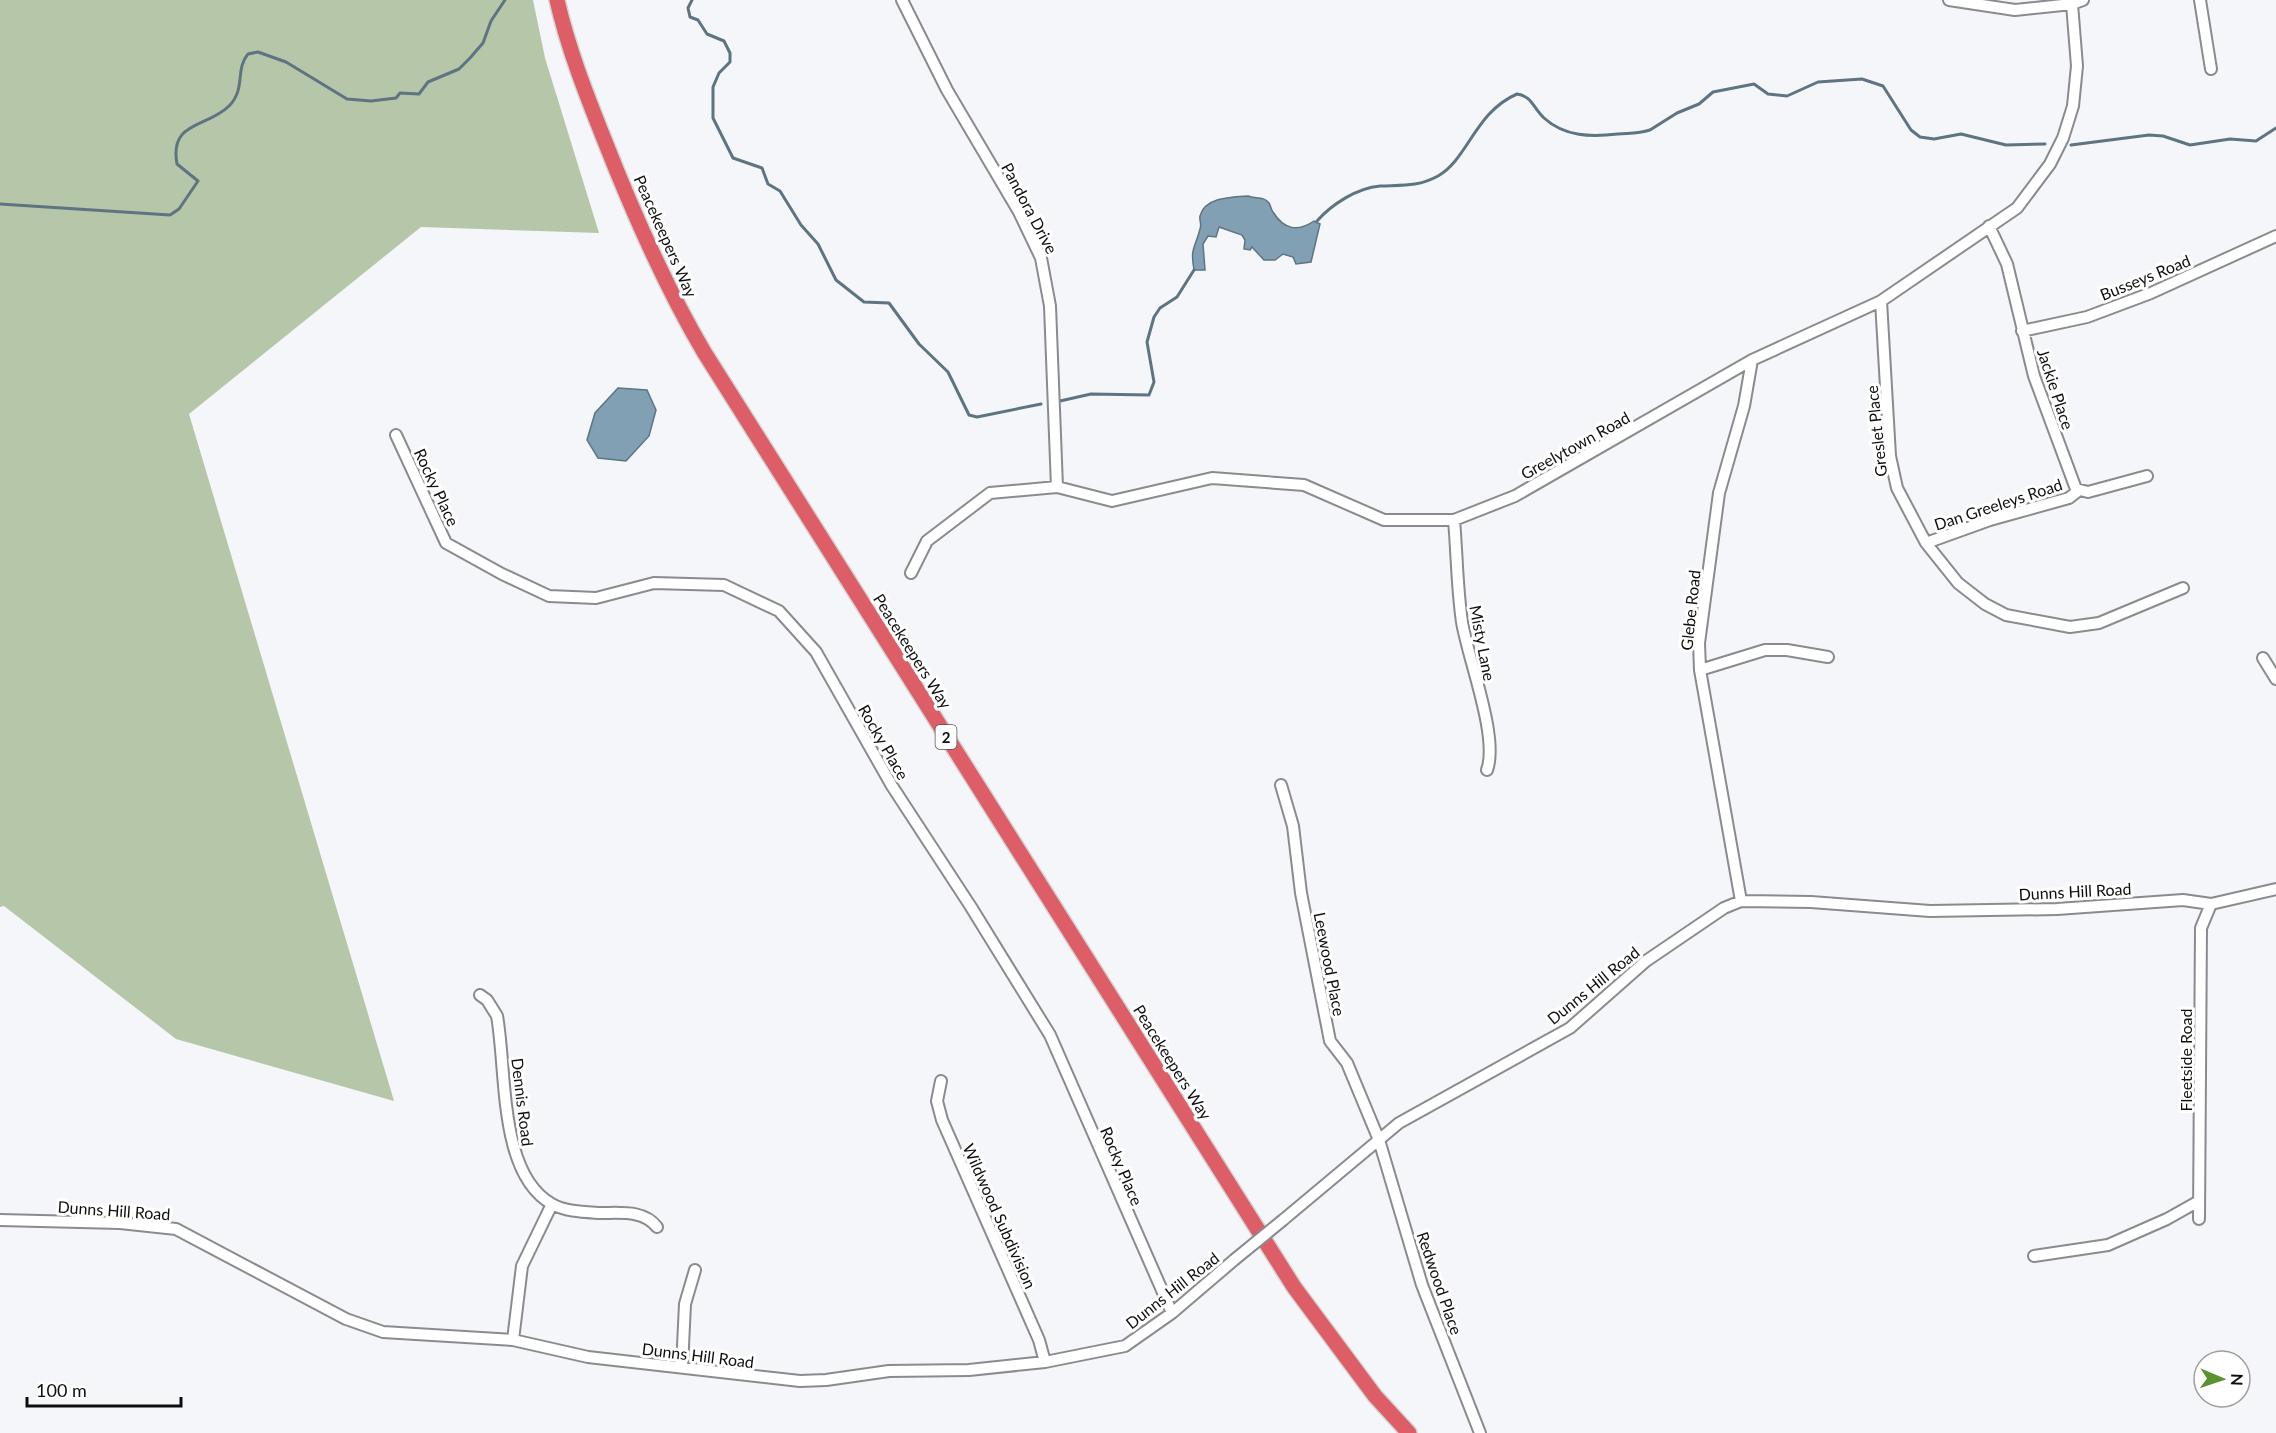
<svg xmlns="http://www.w3.org/2000/svg" width="2276" height="1433" font-family="Lato,sans-serif">
<style>
.forest{fill:#b6c6a8}
.water{fill:#81a0b3;stroke:#5e7482;stroke-width:1.5}
.lines{fill:none;stroke-linecap:round;stroke-linejoin:round}
.stream{stroke:#5e7482;stroke-width:3}
.minor-casing{stroke:#898b8e;stroke-width:14}
.highway-casing{stroke:#d4d4d4;stroke-width:18}
.minor{stroke:#fff;stroke-width:10}
.highway{stroke:#de5e68;stroke-width:15}
.minor-bridge-casing{stroke:#898b8e;stroke-width:14;stroke-linecap:butt}
.minor-bridge{stroke:#fff;stroke-width:10}
.labels{text-anchor:middle;dominant-baseline:central;stroke-width:6;stroke-linejoin:round;paint-order:stroke}
.shield{fill:#fff;stroke:#565657;stroke-width:1.5}
.shield-label{font-size:15px;font-weight:bold;fill:#0e0e0f}
.street-label{font-size:16px;fill:#0e0e0f;stroke:#fff}
</style>
<rect width="100%" height="100%" fill="#f4f6f9"/>
<path class="forest" d="M0,0H533L545,58L599,233L421,227L189,414L394,1101L176,1039L4,906L0,907Z"/>
<path class="water" d="M1248,196C1255,199 1264,196 1269,203C1271,206 1271,210 1273,212C1284,230 1298,232 1314,221L1320,224L1311,262L1296,264L1293,257L1283,254L1275,260H1264L1252,247L1250,250L1244,249L1245,240L1242,235L1219,227L1216,237L1208,236L1203,244L1205,270H1194C1190,247 1195,249 1200,229C1202,224 1199,220 1200,216C1205,197 1232,197 1248,196Z
M618,388L647,390L656,410L649,436L626,461L598,458L587,440L595,413Z"/>
<g class="lines">
<path class="stream" d="M692,0L688,8L690,17L698,20L707,34L724,41L730,53V62L719,73L713,87V118L733,158L762,168L768,184L780,191L801,225L818,244L836,280L864,302L889,303L919,344L948,372L969,415L977,417L1041,404
M2071,145L2149,135L2163,136L2190,145L2230,139L2256,141L2276,128
M0,204L170,215L179,209L198,181L177,164C169,121 207,128 229,106C246,89 235,69 248,54L258,52L286,62L347,99L371,101L396,98L400,93L419,94L428,82L459,69L470,58L483,43L491,21L505,0
M1317,221C1332,204 1357,188 1380,186C1402,185 1418,187 1438,176C1468,159 1475,112 1517,94C1532,96 1533,108 1544,118C1565,137 1591,137 1618,134C1630,133 1638,134 1650,130L1677,113L1699,104L1713,92L1754,84L1768,94L1787,96L1818,82L1862,79L1883,86L1911,130L1920,137L1934,139L1961,134L2006,145L2045,144
M1060,401L1091,394L1149,395L1154,382L1147,342L1154,317L1160,308L1177,297L1194,270"/>
<defs>
<path id="minor" d="M902,0L947,90L1019,212L1041,258L1050,306L1057,487
M1949,0L2015,10L2072,4
M2200,0L2211,69
M1989,226L2007,264L2034,376L2076,489L2088,492L2147,476
M1881,301L1890,456L1897,488L1926,543L1958,583L1985,604L2006,615L2070,627L2099,623L2183,588
M2022,331L2087,317L2151,293L2276,236
M396,435L446,543L502,574L549,596L596,598L654,583L724,585L779,611L816,652L892,786L971,907L1050,1035L1172,1313
M1454,520C1457,554 1457,588 1462,622C1468,659 1499,737 1487,770
M1926,543L1990,520L2069,498L2078,491
M911,573L927,541L990,493L1057,487L1112,501L1212,478L1304,485L1384,520H1454L1515,496L1752,360L1881,301L2017,208L2050,164L2063,138L2073,106L2077,66L2072,4L2083,0
M2263,658L2276,679
M1700,670L1765,650H1787L1828,657
M1281,785L1293,826L1301,893L1330,1041L1347,1063L1379,1140L1422,1285L1480,1433
M1741,901L1700,670L1699,643L1719,493L1744,406L1752,360
M480,995L487,1000L497,1016C507,1071 498,1174 552,1204C566,1212 585,1212 601,1213C621,1213 644,1210 657,1227
M941,1081L937,1101L942,1120L1039,1340L1045,1362
M2199,1219L2201,928L2211,904
M0,1220L120,1223L176,1229L346,1319L383,1332L513,1340L588,1357L800,1381L826,1380L889,1371L969,1370L1045,1362L1125,1346L1172,1313L1234,1260
M1283,1220L1399,1123L1570,1028L1646,961L1724,908L1741,901L1811,902L1930,911L2057,909L2183,900L2211,904L2276,889
M2034,1256L2108,1245L2167,1219L2199,1201
M513,1340L522,1266L552,1204
M682,1367L685,1304L695,1270"/>
<path id="highway" d="M557,0C568,48 586,94 604,139C633,213 664,284 704,352L1294,1287L1375,1396L1409,1433"/>
</defs>
<use href="#minor" class="minor-casing"/>
<use href="#highway" class="highway-casing"/>
<use href="#minor" class="minor"/>
<use href="#highway" class="highway"/>
<defs>
<path id="minor-bridge" d="M1234,1260L1283,1220"/>
</defs>
<use href="#minor-bridge" class="minor-bridge-casing"/>
<use href="#minor-bridge" class="minor-bridge"/>
</g>
<g class="labels">
<rect class="shield" x="935.5" y="725" width="21" height="24" rx="4.5"/>
<g class="shield-label">
<text x="946" y="737">2</text>
</g>
<g class="street-label">
<text transform="translate(1030 208) rotate(62)">Pandora Drive</text>
<text transform="translate(666 236) rotate(66)">Peacekeepers Way</text>
<text transform="translate(2145 277) rotate(-22)">Busseys Road</text>
<text transform="translate(2056 389) rotate(72)">Jackie Place</text>
<text transform="translate(1876 431) rotate(-96)">Greslet Place</text>
<text transform="translate(1575 445) rotate(-29)">Greelytown Road</text>
<text transform="translate(437 487) rotate(65)">Rocky Place</text>
<text transform="translate(1998 504) rotate(-18)">Dan Greeleys Road</text>
<text transform="translate(1690 610) rotate(-84)">Glebe Road</text>
<text transform="translate(1483 643) rotate(79)">Misty Lane</text>
<text transform="translate(913 651) rotate(58)">Peacekeepers Way</text>
<text transform="translate(884 742) rotate(60)">Rocky Place</text>
<text transform="translate(2075 891) rotate(-3)">Dunns Hill Road</text>
<text transform="translate(1330 964) rotate(79)">Leewood Place</text>
<text transform="translate(1593 985) rotate(-39)">Dunns Hill Road</text>
<text transform="translate(2185 1060) rotate(-90)">Fleetside Road</text>
<text transform="translate(1173 1062) rotate(58)">Peacekeepers Way</text>
<text transform="translate(523 1102) rotate(83)">Dennis Road</text>
<text transform="translate(1122 1166) rotate(67)">Rocky Place</text>
<text transform="translate(114 1210) rotate(4)">Dunns Hill Road</text>
<text transform="translate(1000 1216) rotate(66)">Wildwood Subdivision</text>
<text transform="translate(1440 1283) rotate(71)">Redwood Place</text>
<text transform="translate(1172 1290) rotate(-38)">Dunns Hill Road</text>
<text transform="translate(698 1355) rotate(7)">Dunns Hill Road</text>
</g>
</g>
<g transform="translate(2222 1379) rotate(92)"><circle r="28" fill="#ffffff" stroke="#9f9f9f" stroke-width="1.5"/>
<path d="M0-4.5L10 22L0 15L-10 22Z" fill="#59922f"/>
<text y="-9" font-size="16" font-weight="bold" text-anchor="middle" fill="#0e0e0f">N</text>
</g>
<path d="M27 1397v9h154v-9" fill="none" stroke="#0e0e0f" stroke-width="3"/>
<text x="36" y="1397" font-size="18" fill="#0e0e0f" stroke="#ffffff" stroke-width="4.5" paint-order="stroke">100 m</text>
</svg>
